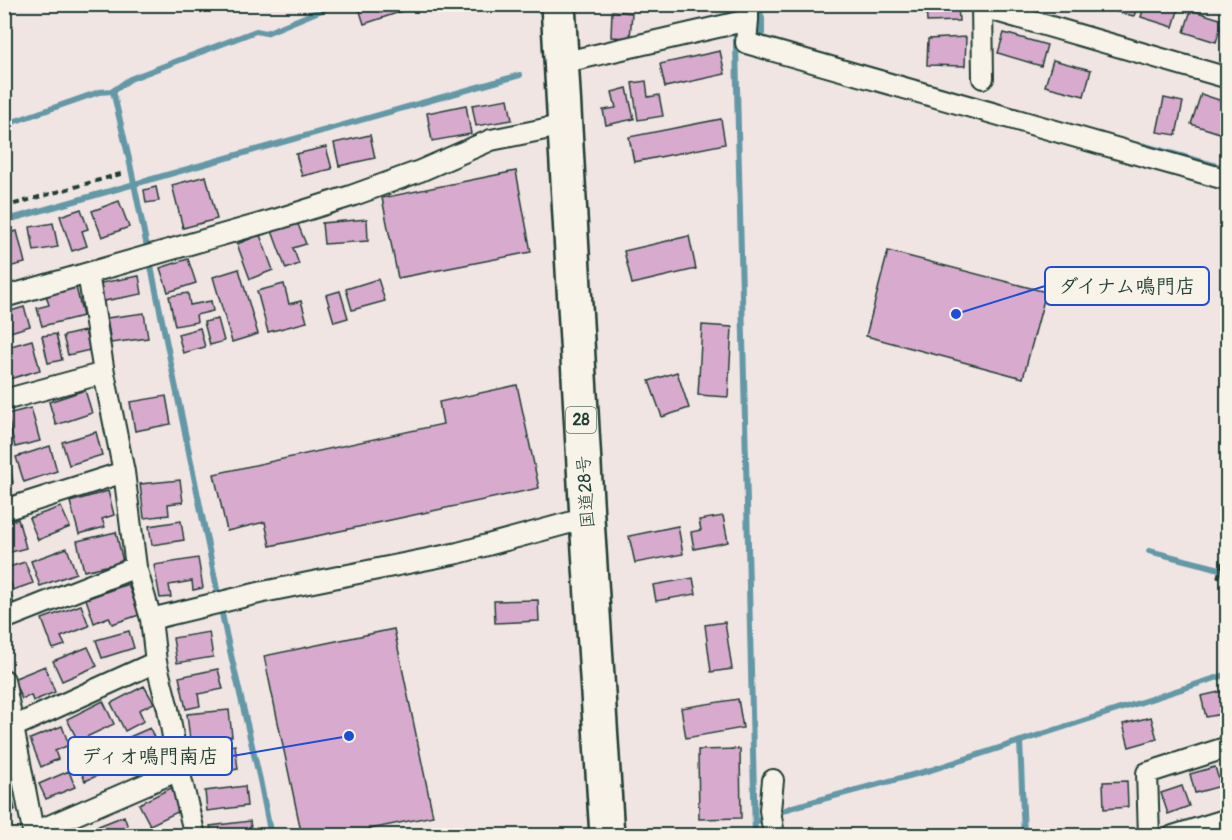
<svg xmlns="http://www.w3.org/2000/svg" width="1232" height="840" font-family="Pangolin,'Klee One',sans-serif">
<style>
.lines{fill:none;stroke-linecap:round;stroke-linejoin:round}
.stream{stroke:#6398a7;stroke-width:6}
.building{fill:#d8abce;stroke:#1f3d34;stroke-width:1.5}
.minor-casing{stroke:#1f3d34;stroke-width:24}
.trunk-casing{stroke:#1f3d34;stroke-width:38}
.path{stroke:#1f3d34;stroke-width:4;stroke-dasharray:6 4.5;stroke-linecap:butt}
.minor{stroke:#f7f3e8;stroke-width:20}
.trunk{stroke:#f7f3e8;stroke-width:33}
.labels{text-anchor:middle;dominant-baseline:central;stroke-width:5;stroke-linejoin:round;paint-order:stroke}
.shield{fill:#f7f3e8;stroke:#60746a;stroke-width:1.5}
.shield-label{font-size:16px;font-weight:bold;fill:#1f3d34}
.street-label{font-size:18px;fill:#1f3d34;stroke:#f7f3e8}
.leader{fill:none;stroke:#1d4ed8;stroke-width:2}
.callout-dot{fill:#1d4ed8;stroke:#f7f3e8;stroke-width:2}
.callout{fill:#f7f3e8;stroke:#1d4ed8;stroke-width:2}
.callout-label{font-size:20px;text-anchor:middle;font-weight:bold;fill:#1f3d34}
</style>
<rect width="100%" height="100%" fill="#f1e5e3"/>
<filter id="ink" filterUnits="userSpaceOnUse"><feTurbulence type="fractalNoise" baseFrequency=".0167" numOctaves="2"/><feDisplacementMap in="SourceGraphic" scale="12" xChannelSelector="R" yChannelSelector="G"/><feConvolveMatrix kernelMatrix="1 2 1 2 8 2 1 2 1" color-interpolation-filters="sRGB"/></filter>
<g filter="url(#ink)">
<g class="lines">
<path class="stream" d="M735,4L755,836
M758,4L762,19V42L764,43
M4,125L99,92L113,91
M1141,145L1228,169
M4,221L520,75
M1149,551L1228,571
M1020,741L1024,836
M755,822L793,807L931,770L1228,674
M271,836L260,780L227,638L129,159L113,91L130,79L256,31L266,33L336,4"/>
</g>
<path class="building" d="M360,4H415V7L364,24L358,5Z
M926,4H958L959,21L927,22Z
M1116,4H1138L1134,16L1117,12L1119,5Z
M1145,4H1180L1173,27L1141,17Z
M1191,10L1223,20L1216,42L1184,32Z
M612,11L632,13L630,38L611,37Z
M1004,33L1047,45L1041,66L998,53Z
M966,37L965,66L927,65L928,39Z
M720,51L725,74L665,87L660,64Z
M1053,60L1091,70L1084,96L1045,86Z
M646,81L648,97L659,95L663,116L638,120L632,83Z
M627,88L634,119L606,125L603,110L616,108L612,92Z
M1201,94L1228,103V130L1226,135L1191,124Z
M1164,98L1183,102L1176,135L1157,132Z
M508,99L512,120L476,126L472,105Z
M466,105L471,134L432,141L427,113Z
M721,119L725,144L634,162L629,137Z
M370,135L375,158L339,166L334,143Z
M326,147L332,169L302,176L296,154Z
M516,171L531,252L398,278L382,198Z
M206,176L217,219L183,228L172,185Z
M156,187L159,201L146,203L144,190Z
M119,201L129,227L102,237L92,211Z
M81,209L88,229L82,231L87,246L72,251L60,216Z
M367,219L368,241L324,244L322,223Z
M297,222L306,244L293,248L299,264L286,269L272,231Z
M53,223L58,247L34,251L30,227Z
M17,231L25,263L4,268V235Z
M260,235L273,270L250,279L237,244Z
M689,236L696,269L632,284L624,251Z
M888,251L1046,292L1023,378L866,336Z
M188,259L196,283L168,292L160,268Z
M239,269L258,334L232,342L213,277Z
M139,276L142,294L104,301L101,283Z
M378,279L385,301L352,310L346,289Z
M284,284L289,304L301,301L307,322L268,332L257,291Z
M76,287L83,316L42,326L37,308L49,305L46,295Z
M340,291L348,318L334,322L326,295Z
M188,293L190,305L211,301L213,311L196,315L197,322L175,326L169,296Z
M24,307L30,326L4,334V313Z
M144,313L148,338L111,343L107,318Z
M218,319L224,341L210,345L204,322Z
M702,325L732,327L728,397L698,395Z
M200,328L205,347L183,353L178,334Z
M85,331L90,350L68,355L63,336Z
M56,334L62,360L48,363L42,336Z
M32,340L40,370L6,380L4,375V348Z
M677,372L689,408L662,417L649,381Z
M517,385L539,488L270,546L265,522L227,531L214,474L443,424L439,402Z
M85,390L92,413L56,425L49,402Z
M166,396L171,424L135,431L130,402Z
M31,408L40,441L15,447L7,414Z
M96,432L102,455L69,465L62,442Z
M50,446L57,471L24,482L16,457Z
M10,464L13,483L4,485V465Z
M180,480L183,502L168,504L169,515L144,518L140,484Z
M108,491L114,515L102,519L105,527L79,534L70,502Z
M61,507L70,527L38,540L29,518Z
M723,516L728,542L694,549L691,532L701,530L699,520Z
M18,519L26,548L4,554V523Z
M181,521L184,540L152,545L149,526Z
M678,526L683,554L635,563L629,536Z
M116,532L123,562L84,571L77,541Z
M67,548L76,573L40,586L31,561Z
M198,558L203,588L193,590L192,581L169,585L171,597L160,598L154,565Z
M25,562L33,583L13,590L6,568Z
M4,574L15,607L4,610Z
M693,578L696,594L656,601L653,585Z
M128,584L139,615L112,624L109,617L94,623L86,599Z
M538,600L539,621L495,623L494,601Z
M81,605L89,626L61,637L65,645L53,649L42,619Z
M725,622L732,669L711,672L705,625Z
M394,629L433,816L337,836H302L264,656Z
M129,631L134,648L102,658L96,640Z
M209,632L213,657L177,663L173,638Z
M88,647L97,666L62,681L53,661Z
M45,666L55,692L33,701L31,695L22,699L13,679Z
M218,669L223,689L198,694L200,706L186,709L179,677Z
M144,686L154,703L139,710L144,721L125,731L111,703Z
M1228,690V713L1206,717L1201,696Z
M738,699L743,728L686,738L681,708Z
M103,701L114,724L78,741L67,719Z
M229,710L232,736L190,740L187,714Z
M1151,717L1157,739L1129,747L1123,724Z
M62,726L69,745L55,751L58,759L41,767L30,739Z
M150,728L161,755L141,763L139,758L127,763L118,742Z
M235,745L238,769L197,775L193,751Z
M106,748L115,768L85,781L77,761Z
M740,749L741,818L699,819L698,750Z
M1215,767L1221,786L1195,793L1190,774Z
M69,771L75,787L46,799L39,784Z
M1127,781L1128,807L1104,809L1103,782Z
M9,786L15,810L4,813V787Z
M245,786L247,806L207,811L205,791Z
M1182,786L1189,806L1168,814L1161,793Z
M173,787L184,809L150,825L139,804Z
M124,816L131,836H94L91,829Z
M250,821L252,836H212L210,826Z"/>
<g class="lines">
<defs>
<path id="minor" d="M748,4V20L746,43L1228,180
M982,4L983,78
M982,7L1228,78
M561,63L748,20
M88,273L104,373L124,472L136,567L151,619L156,662L168,709L179,770L195,836
M4,297L281,218L351,196L420,171L491,140L565,125
M4,400L104,373
M4,510L124,472
M4,619L136,567
M151,619L263,592L458,553L587,518
M4,680L34,836
M13,727L156,662
M773,780L770,810L774,836
M33,833L179,770
M1149,836L1147,773L1228,747
M1173,836L1228,819"/>
<path id="trunk" d="M558,4L587,518L607,836"/>
</defs>
<use href="#minor" class="minor-casing"/>
<use href="#trunk" class="trunk-casing"/>
<path class="path" d="M4,207L124,173
M1218,578L1223,560"/>
<use href="#minor" class="minor"/>
<use href="#trunk" class="trunk"/>
</g>
</g>
<g class="labels">
<rect class="shield" x="566" y="407" width="30" height="26" rx="4.5"/>
<g class="shield-label">
<text x="581" y="420">28</text>
</g>
<g class="street-label">
<text transform="translate(586 492) rotate(-94)">国道28号</text>
</g>
</g>
<path class="leader" d="M956 314L1045 286M349 736L232 756"/>
<g class="callout-dot">
<circle cx="956" cy="314" r="6"/>
<circle cx="349" cy="736" r="6"/>
</g>
<g class="callout">
<rect x="1045" y="267" width="164" height="38" rx="6"/>
<rect x="68" y="737" width="164" height="38" rx="6"/>
</g>
<g class="callout-label">
<text x="1127" y="293">ダイナム鳴門店</text>
<text x="150" y="763">ディオ鳴門南店</text>
</g>
<rect width="1232" height="840" fill="none" stroke="#f7f3e8" stroke-width="24"/>
<rect x="12" y="12" width="1208" height="816" fill="none" stroke="#1f3d34" stroke-width="2" filter="url(#ink)"/>
</svg>
